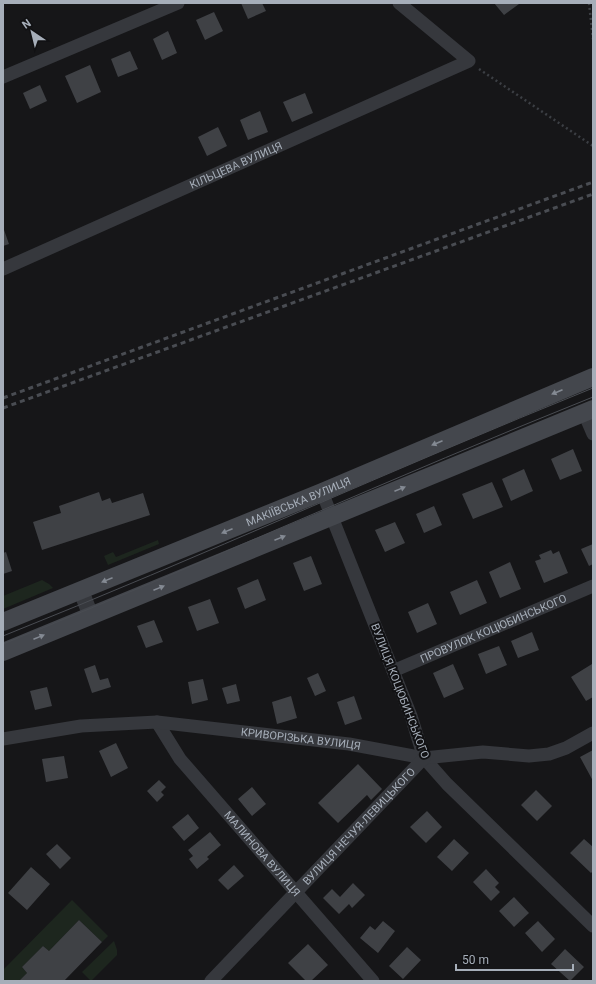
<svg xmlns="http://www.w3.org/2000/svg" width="596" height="984" font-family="Roboto,sans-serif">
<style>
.green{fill:#1d261e}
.building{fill:#3f4145}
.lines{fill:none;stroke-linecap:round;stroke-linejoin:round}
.path{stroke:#3c3f44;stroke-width:2.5;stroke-dasharray:2 3;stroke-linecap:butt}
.minor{stroke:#36383d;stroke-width:13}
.tertiary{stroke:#36383d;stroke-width:16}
.secondary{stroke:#44474d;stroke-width:18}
.tram{stroke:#494c52;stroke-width:1}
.rail{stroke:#494c52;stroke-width:3;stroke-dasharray:5 4;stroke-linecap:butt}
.oneway{fill:#848a93}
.labels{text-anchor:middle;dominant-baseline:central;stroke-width:4;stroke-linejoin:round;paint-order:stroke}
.street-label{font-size:11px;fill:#a6aeb9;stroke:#111113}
</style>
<rect width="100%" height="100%" fill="#161618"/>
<path class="green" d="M158,540L159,544L108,565L104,556L113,552L116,557Z
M42,580L49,584L53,588L3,609V596Z
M72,900L108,936L102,942L79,920L49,951L43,946L22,967L27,973L19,981H3V970Z
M114,941L117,950V955L91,981L82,972Z"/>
<path class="building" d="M241,3H262L266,11L248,19Z
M494,3H518L519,4L504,15Z
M214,12L223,31L205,40L196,20Z
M168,31L177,53L162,60L153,39Z
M130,51L138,69L118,77L111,59Z
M90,65L101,92L77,103L65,76Z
M40,85L47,101L30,109L23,93Z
M305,93L313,113L292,122L283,102Z
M260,111L268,132L248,140L240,120Z
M218,127L227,146L207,156L198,137Z
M3,227L9,244L3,246Z
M573,449L582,471L560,480L551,459Z
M524,469L533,491L511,501L502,479Z
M492,482L503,507L473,519L462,494Z
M99,492L102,501L110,498L112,503L143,493L150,515L42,550L33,522L61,513L59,506Z
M434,506L442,525L424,533L416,514Z
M395,522L405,543L385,552L375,530Z
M593,544V564L589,566L581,549Z
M551,550L553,554L559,551L568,573L544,583L535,561L541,559L539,555Z
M6,552L12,571L3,574V553Z
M311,556L322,584L304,591L293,563Z
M510,562L521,589L500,598L489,572Z
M258,579L266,600L245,609L237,588Z
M477,580L487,603L460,615L450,592Z
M210,599L219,623L197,631L188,607Z
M428,603L437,624L417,633L408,612Z
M154,620L163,642L146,648L137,626Z
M532,632L539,650L518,658L511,641Z
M499,646L507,665L486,674L478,654Z
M453,664L464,689L444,698L433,673Z
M592,664L593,697L586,701L571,677Z
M95,665L100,680L108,678L111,687L92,693L84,669Z
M318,673L326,691L315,696L307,678Z
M203,679L208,700L192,704L188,682Z
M236,684L240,701L227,704L222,688Z
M47,687L52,706L35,710L30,691Z
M291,696L297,718L277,724L272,702Z
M354,696L362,719L345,725L337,702Z
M116,743L128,768L111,777L99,751Z
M593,750V781L580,757Z
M64,756L68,778L46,782L42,759Z
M358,764L382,789L371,800L367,795L338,823L318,803Z
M159,780L166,787L161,792L164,795L157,802L147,791Z
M252,787L266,804L252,816L238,799Z
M536,790L552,806L537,821L521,805Z
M427,811L442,827L426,843L410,827Z
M188,814L199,828L184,841L172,827Z
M210,832L221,845L207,857L209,859L197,869L189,859L193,856L188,850Z
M454,839L469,853L452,871L437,857Z
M584,839L593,847V871L591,873L570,853Z
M57,844L71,858L60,869L46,854Z
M234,865L244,876L228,890L218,880Z
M31,867L50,884L27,910L8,893Z
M486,869L499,883L495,887L500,892L491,901L473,882Z
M353,883L365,895L352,908L349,904L339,914L323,898L332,889L340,897Z
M514,897L529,913L514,927L499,911Z
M79,920L102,942L64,981H19L27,973L22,967L43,946L49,951Z
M383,921L395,931L378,953L360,938L370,926L375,930Z
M538,921L555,939L542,952L525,933Z
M308,944L328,965L311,981H306L288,963Z
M407,947L421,960L403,979L389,966Z
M565,949L584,967L570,981L551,964Z"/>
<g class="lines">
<path class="path" d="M589,3L593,39
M479,69L593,146"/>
<g class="minor">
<path d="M3,77L178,3"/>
<path id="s1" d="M3,269L469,61L399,3"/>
<path d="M584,413L593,434"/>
<path d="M322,492L411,716L424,758L447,784L593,926"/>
<path id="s2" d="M393,671L593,586"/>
<path id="s3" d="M157,722L180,759L373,981"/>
<path id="s4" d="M3,739L81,726L157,722L349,744L424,758L483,752L529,756L549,754L566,748L593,733"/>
<path id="s5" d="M211,981L424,758"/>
</g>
<path class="tertiary" d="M81,591L91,616"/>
<g class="secondary">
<path id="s6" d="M3,622L322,492L593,377"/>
<path d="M3,652L593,409"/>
</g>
<path class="tram" d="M3,636C201,557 395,468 593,388
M3,644C201,565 395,476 593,397"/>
<path class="rail" d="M3,398L593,182
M3,408L593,194"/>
</g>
<defs><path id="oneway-solid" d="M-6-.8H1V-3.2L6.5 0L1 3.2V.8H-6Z"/></defs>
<g class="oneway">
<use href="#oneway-solid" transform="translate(557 392) rotate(157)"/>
<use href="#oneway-solid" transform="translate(437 443) rotate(157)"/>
<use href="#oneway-solid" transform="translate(400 489) rotate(-22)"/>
<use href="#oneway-solid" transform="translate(227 531) rotate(158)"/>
<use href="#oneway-solid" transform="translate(280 538) rotate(-22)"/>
<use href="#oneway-solid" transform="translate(107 580) rotate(158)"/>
<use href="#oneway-solid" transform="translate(159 588) rotate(-22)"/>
<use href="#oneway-solid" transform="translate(39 637) rotate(-22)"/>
</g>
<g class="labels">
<g class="street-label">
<text stroke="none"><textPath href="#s1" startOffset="255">КІЛЬЦЕВА ВУЛИЦЯ</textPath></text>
<text stroke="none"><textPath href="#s6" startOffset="319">МАКІЇВСЬКА ВУЛИЦЯ</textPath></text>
<text stroke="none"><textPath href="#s2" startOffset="109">ПРОВУЛОК КОЦЮБИНСЬКОГО</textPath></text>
<text transform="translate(400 691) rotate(69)">ВУЛИЦЯ КОЦЮБИНСЬКОГО</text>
<text stroke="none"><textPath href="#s4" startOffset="300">КРИВОРІЗЬКА ВУЛИЦЯ</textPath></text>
<text stroke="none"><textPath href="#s5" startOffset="214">ВУЛИЦЯ НЕЧУЯ-ЛЕВИЦЬКОГО</textPath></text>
<text stroke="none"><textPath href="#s3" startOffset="169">МАЛИНОВА ВУЛИЦЯ</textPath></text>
</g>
</g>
<rect width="596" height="984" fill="none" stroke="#a6aeb9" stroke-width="8"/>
<g transform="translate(32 32) rotate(325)" stroke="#111113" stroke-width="3" paint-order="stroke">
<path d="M0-3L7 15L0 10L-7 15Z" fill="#a6aeb9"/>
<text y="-6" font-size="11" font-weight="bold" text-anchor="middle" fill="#a6aeb9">N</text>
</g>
<path d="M456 964v6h117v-6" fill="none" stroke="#a6aeb9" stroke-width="2"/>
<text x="462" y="964" font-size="12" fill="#a6aeb9" stroke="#111113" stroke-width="3" paint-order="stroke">50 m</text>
</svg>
